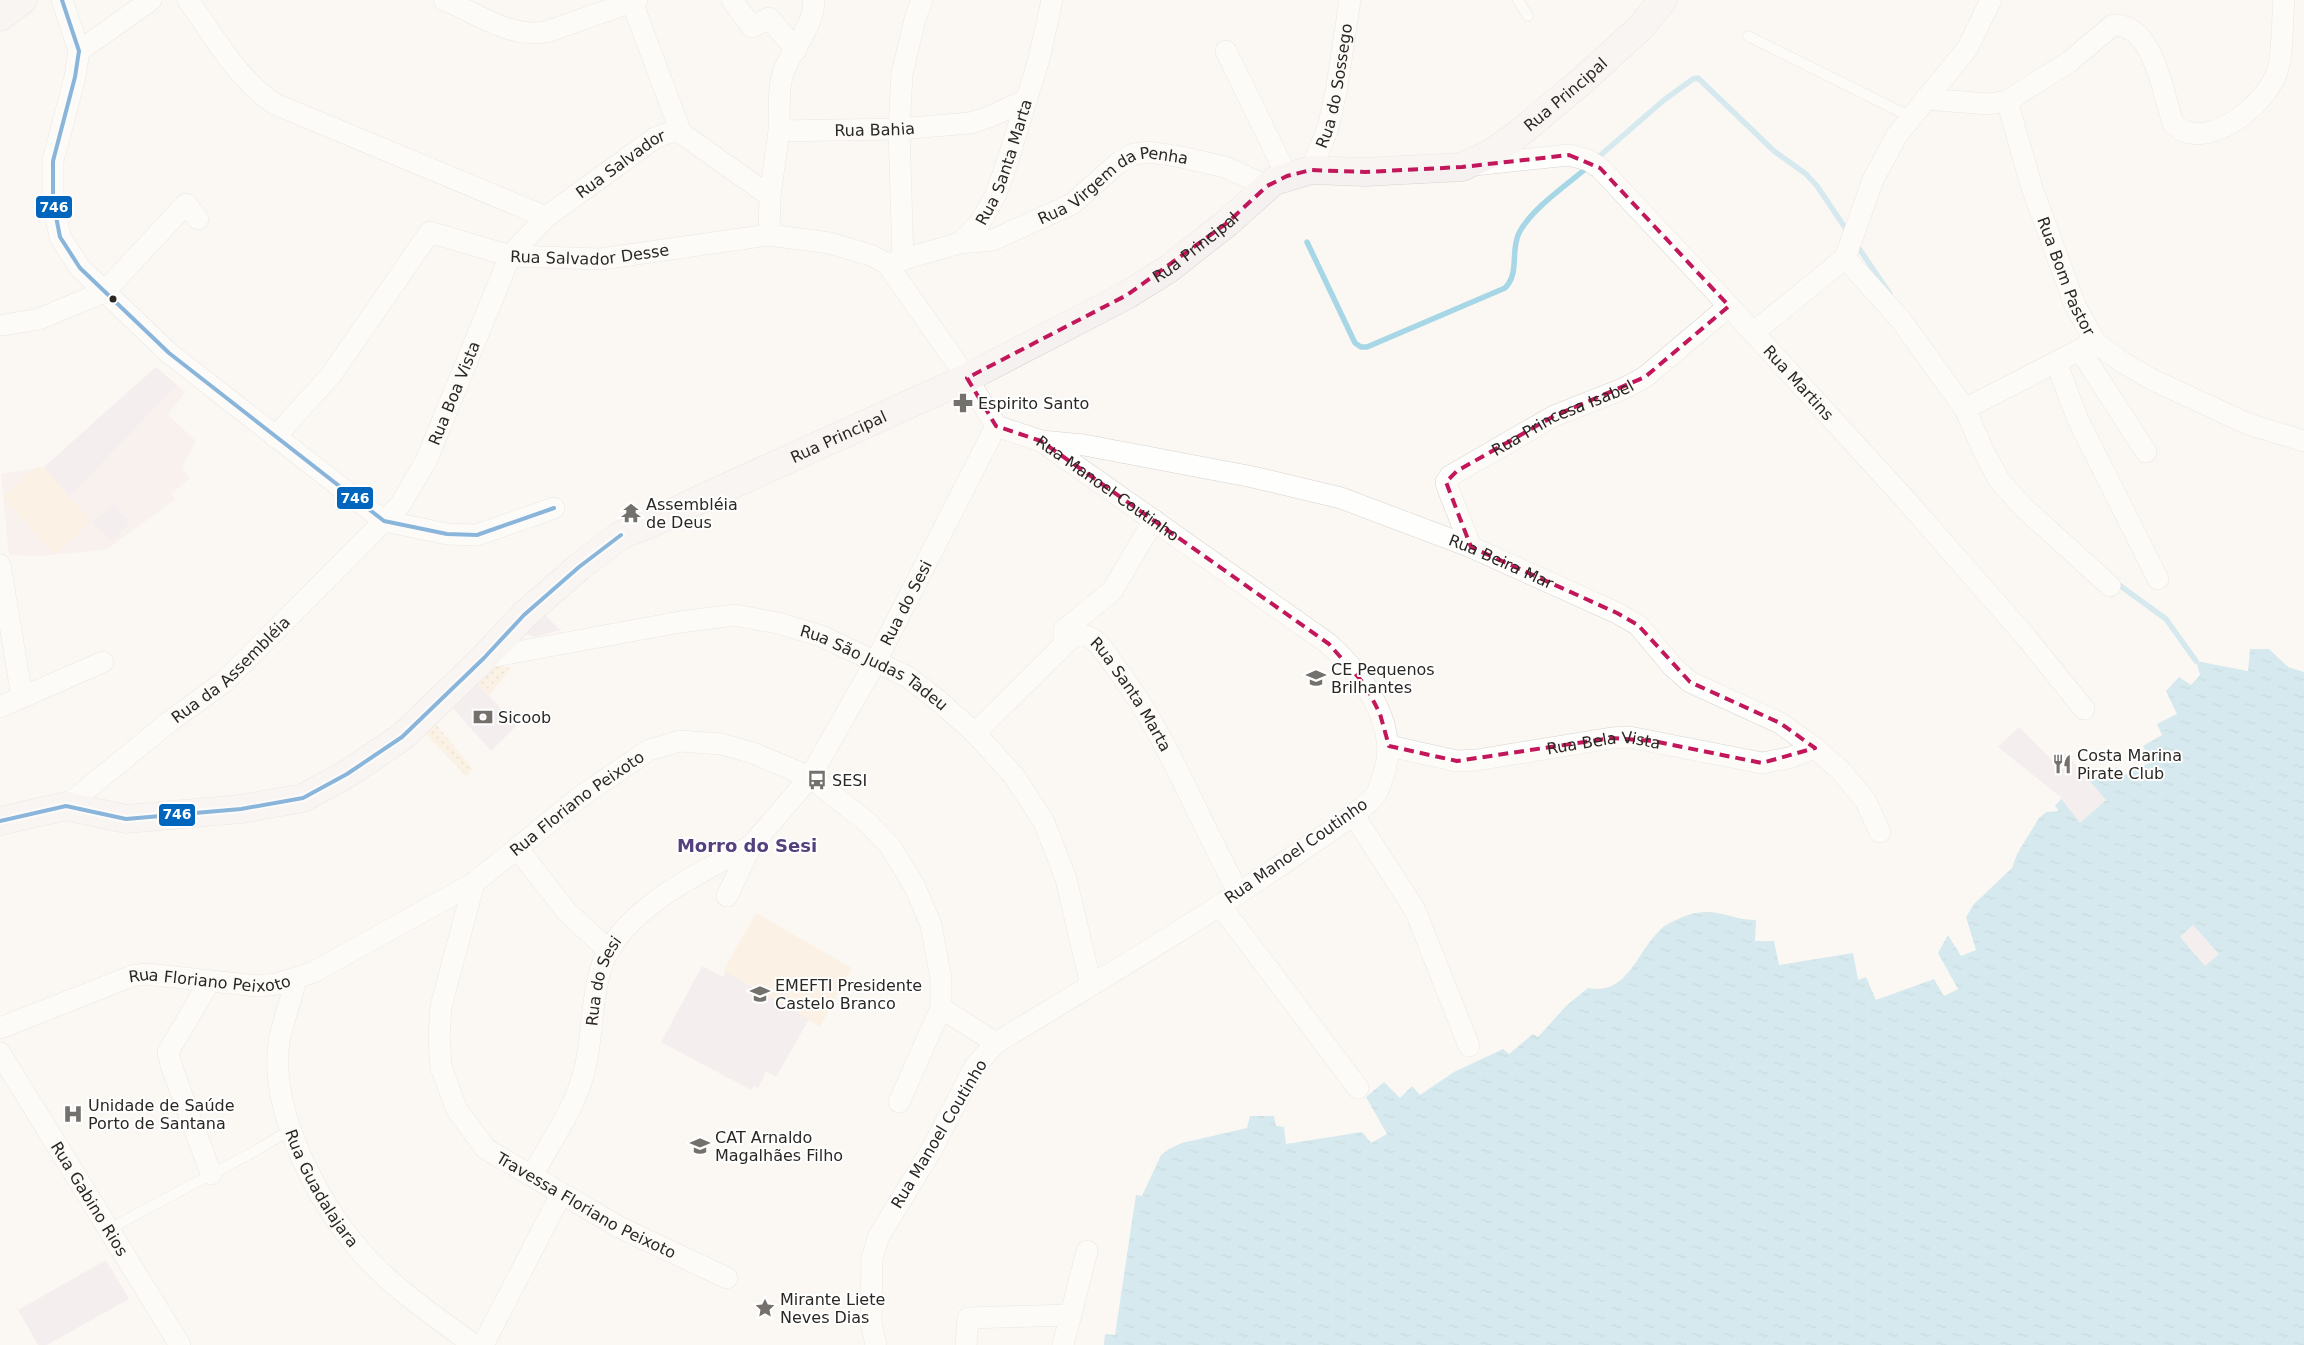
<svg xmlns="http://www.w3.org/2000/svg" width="2304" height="1345" font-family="'DejaVu Sans',sans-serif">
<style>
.education{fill:#f3e9e6}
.grass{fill:url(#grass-dots)}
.pitch{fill:#fae8d0}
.water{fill:url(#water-ripples)}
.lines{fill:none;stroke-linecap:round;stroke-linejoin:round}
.stream{stroke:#a7d7e6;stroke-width:5.5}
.building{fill:#ede2e8}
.lane-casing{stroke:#d6d3cf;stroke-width:11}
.street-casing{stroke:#d6d3cf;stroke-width:22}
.secondary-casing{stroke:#d6d3cf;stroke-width:29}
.lane{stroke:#fefefd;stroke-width:10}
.street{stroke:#fefefd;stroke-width:21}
.secondary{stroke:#f6f1f1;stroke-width:28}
.bus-1-casing{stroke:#fff;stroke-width:8}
.bus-1{stroke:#0065bd;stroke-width:4}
.marked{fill:none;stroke:#c2185b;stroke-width:4;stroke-dasharray:10 6;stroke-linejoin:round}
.bus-dot{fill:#2b2824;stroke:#fff;stroke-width:2}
.labels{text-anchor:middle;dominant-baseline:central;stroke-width:4;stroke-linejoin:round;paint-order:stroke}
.street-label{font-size:16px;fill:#2b2824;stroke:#fff}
.poi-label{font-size:16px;fill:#2b2824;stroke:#fff;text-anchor:start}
.neighbourhood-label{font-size:18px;font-weight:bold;fill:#53407d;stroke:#fff}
.line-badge{stroke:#fff;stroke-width:2}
.badge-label{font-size:14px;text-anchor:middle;font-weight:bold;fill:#fff}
</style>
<defs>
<pattern id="grass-dots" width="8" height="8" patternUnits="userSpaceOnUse" patternTransform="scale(1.25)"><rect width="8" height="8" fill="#fae8d0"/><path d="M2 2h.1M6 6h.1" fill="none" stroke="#d6c7b2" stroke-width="1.8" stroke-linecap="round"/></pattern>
<pattern id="water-ripples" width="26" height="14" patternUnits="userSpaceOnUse" patternTransform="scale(1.25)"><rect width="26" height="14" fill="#a7d7e6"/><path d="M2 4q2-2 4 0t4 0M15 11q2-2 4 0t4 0" fill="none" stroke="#90b9c5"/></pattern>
</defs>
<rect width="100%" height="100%" fill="#fbf8f4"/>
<path class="education" d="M156,367L185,392L168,415L196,441L182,467L190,478L171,494L176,499L106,550L39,556L9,555L1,474L44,467Z"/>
<path class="grass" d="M496,666L511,668L489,696L476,683Z
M434,722L473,769L466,776L424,732Z"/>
<path class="pitch" d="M44,467L90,522L55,555L3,497L35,468Z
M756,913L852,968L820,1027L723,971Z"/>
<path class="water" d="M2250,649H2269L2288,667L2304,672V1345H1104L1105,1334L1115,1335L1136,1195L1142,1196L1161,1155L1169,1149L1182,1143L1247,1128L1250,1116H1274L1276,1126L1284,1127L1286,1144L1362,1132L1371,1143L1387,1134L1366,1097L1384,1082L1400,1098L1412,1086L1420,1095L1454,1072L1503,1049L1509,1054L1533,1034L1538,1037L1566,1006L1588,988C1628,996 1636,952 1661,929C1667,923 1680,918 1688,915C1717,906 1729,920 1756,920L1755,941H1774L1779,965L1853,953L1858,980L1866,977L1876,1000L1934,979L1944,996L1958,989L1938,953L1948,935L1961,956L1976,950L1966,917L1974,904L2012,868L2017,854L2039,818L2046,812L2059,811L2055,806C2073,784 2092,779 2117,767L2123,776L2151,762L2143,746L2162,735L2157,724L2177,714L2166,691L2179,677L2191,685L2200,675L2196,661L2248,671Z"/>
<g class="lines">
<path class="stream" d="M1595,160L1664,100L1693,79L1698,78L1774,151L1806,174L1817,186L1848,232
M1307,242L1355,343L1361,347H1367L1505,288C1520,273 1510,251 1519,233C1531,209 1568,184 1589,166
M1856,244L1890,294
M2115,582L2166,619L2196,661"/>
</g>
<path class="building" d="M156,367L177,385L69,497L44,467Z
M113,504L130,523L112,541L93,522Z
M538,608L560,630L536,637L515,632Z
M476,683L517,725L491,751L451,706Z
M2019,727L2055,763L2066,753L2106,800L2080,823L2059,796L1998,747Z
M2193,925L2219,954L2205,966L2180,937Z
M702,966L723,977L726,972L809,1019L776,1077L766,1071L758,1089L754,1085L751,1090L661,1042Z
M106,1260L129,1299L47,1345H38L18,1310Z"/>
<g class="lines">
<defs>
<path id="lane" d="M1518,0L1528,16
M1748,36L1911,117
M109,1229L257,1150L290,1130"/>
<g id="street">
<path d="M62,0L79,51L75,77L53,161V201L60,237L80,268L169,353L384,521L447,534L477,535L554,508"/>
<path d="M188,0C214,36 237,79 275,104L546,217"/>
<path d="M444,0C478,13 508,38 546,32L637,0"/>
<path d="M732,0L752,27L769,18L796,50"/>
<path id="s1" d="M813,0C818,17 792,52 785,68C777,86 780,112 779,131L899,129L970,123L989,117L1026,100"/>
<path d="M632,2L681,133"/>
<path d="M79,51L151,0"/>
<path d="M1226,51L1287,176"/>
<path d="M1925,99L1989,104L2007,101L2069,62L2113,25C2154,23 2163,95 2173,123C2204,156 2266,105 2277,72C2283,57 2282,18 2284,0"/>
<path id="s2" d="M2007,101L2032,188L2075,305L2095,342L2122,362L2153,380L2248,424L2304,441"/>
<path id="s3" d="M1474,165L1569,155L1588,160L1600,168L1729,306L1905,499L2026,637L2084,709"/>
<path id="s4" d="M1311,170L1328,128L1336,92L1350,0"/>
<path d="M769,235L770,196L779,131"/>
<path id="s5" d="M960,243L993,240L1072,204L1118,163L1134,154L1149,152L1181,157L1225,167L1267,186"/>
<path d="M1845,258L1900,319L1965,409L1983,450L1999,480L2023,507L2110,586"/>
<path d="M903,260L899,129L902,74L915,19L922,0"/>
<path id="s6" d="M887,264L960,243L980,223L996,194L1007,163L1039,59L1052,0"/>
<path d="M4,325L39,319L104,292L186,204L198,219"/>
<path d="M1753,333L1845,258L1873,180L1897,135L1967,49L1991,0"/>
<path d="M2080,350L2146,452"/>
<path d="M2056,362L2078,420L2158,579"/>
<path d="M1965,409L2095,342"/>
<path id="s7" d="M275,437L331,375L430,232L510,256L601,259L769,235L830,243L873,256L887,264L967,378L996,426L1041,441L1329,644C1365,677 1402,729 1382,779C1380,784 1379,790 1376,794C1365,810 1325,834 1307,847C1207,917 1101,979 996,1043L975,1066L932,1149L879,1236L872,1258L871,1323L876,1345"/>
<path id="s8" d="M1041,441L1084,445L1253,477L1341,498L1471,547L1617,613L1638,625L1673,667L1690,682L1780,723L1815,748L1840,770L1865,800L1880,832"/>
<path id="s9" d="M1471,547L1448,489L1446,482L1450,476L1554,416L1625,388L1645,377L1729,306"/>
<path d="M0,565L22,697"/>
<path d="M1064,645V630L1112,591L1154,520"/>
<path id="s10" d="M484,658L680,622L734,615L778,623L821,636L908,677L940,702L975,733L1014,776L1044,822L1066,879L1091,985"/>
<path d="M0,707L103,662"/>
<path id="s11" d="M975,733L1073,636C1079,635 1086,634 1091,638C1103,646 1111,662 1120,673C1170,741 1198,820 1239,893"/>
<path id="s12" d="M1389,746L1457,761L1477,760L1611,738L1629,737L1762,763L1789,758L1815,748"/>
<path id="s13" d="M66,806L169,722L224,682L400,505L426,461L510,256L546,217L655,138L673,131L681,133L770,196"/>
<path d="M1353,814L1415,910L1469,1046"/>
<path d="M517,848L567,912L609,951"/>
<path id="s14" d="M474,883L441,1006L439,1037L441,1067L457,1110L486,1149L619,1227L727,1278"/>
<path id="s15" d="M727,896L751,846L810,777L876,661L996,426"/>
<path d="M1220,905L1358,1088"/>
<path id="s16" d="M296,979C291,1000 283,1021 279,1042C269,1111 318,1203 363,1254C395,1290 436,1317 474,1345"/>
<path d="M210,981L168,1052L171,1065L211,1174"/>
<path d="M941,1008L996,1043"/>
<path id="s17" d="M0,1028L132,976L146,974L257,986L277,984L314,972L474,883L580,797L649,750L680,741L721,744L753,753L810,777L868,823L890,846L915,887L931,925L941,979V1008L899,1102"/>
<path id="s18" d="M0,1053L180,1345"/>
<path id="s19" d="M532,1176C547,1148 572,1112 581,1082C593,1046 590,1007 600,971C617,911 701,872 751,846"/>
<path d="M483,1345L561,1194"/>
<path d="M966,1345L968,1318L1071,1315"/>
<path d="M1063,1345L1087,1251"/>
</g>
<g id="secondary">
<path d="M0,17L23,0"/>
<path id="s20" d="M0,821L66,806L126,819L241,809L303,798L347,774L402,737L484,658L524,615L579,567L621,535L652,523L692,503L967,378L1127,295L1167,270L1227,223L1274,181L1311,170L1365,172L1462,167L1490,154L1516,136L1583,80L1640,28L1663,0"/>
</g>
</defs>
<use href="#lane" class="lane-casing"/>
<use href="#street" class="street-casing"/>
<use href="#secondary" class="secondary-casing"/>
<use href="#lane" class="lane"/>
<use href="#street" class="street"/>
<use href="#secondary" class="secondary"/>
<defs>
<path id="bus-1" d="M62,0L79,51L75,77L53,161V201L60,237L80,268L169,353L384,521L447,534L477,535L554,508
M0,821L66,806L126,819L241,809L303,798L347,774L402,737L484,658L524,615L579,567L621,535"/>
</defs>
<use href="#bus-1" class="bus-1-casing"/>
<use href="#bus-1" class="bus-1"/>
</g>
<path d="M0 0H2304V1345H0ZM1569,155L1600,168L1729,306L1645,377L1554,416L1457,471L1446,482L1471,547L1617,613L1638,625L1690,682L1780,723L1815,748L1762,763L1653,741L1611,738L1457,761L1389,746L1380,714L1366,686L1329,644L1041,441L996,426L967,378L1127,295L1227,223L1267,186L1287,176L1311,170L1365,172L1462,167Z" fill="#fbf8f4" fill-opacity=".55" fill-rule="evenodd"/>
<path class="marked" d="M1569,155L1600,168L1729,306L1645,377L1554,416L1457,471L1446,482L1471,547L1617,613L1638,625L1690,682L1780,723L1815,748L1762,763L1653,741L1611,738L1457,761L1389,746L1380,714L1366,686L1329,644L1041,441L996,426L967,378L1127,295L1227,223L1267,186L1287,176L1311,170L1365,172L1462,167Z"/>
<defs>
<symbol id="pharmacy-bare" viewBox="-9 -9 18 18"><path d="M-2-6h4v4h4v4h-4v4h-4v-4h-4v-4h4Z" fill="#74716d" stroke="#fff" stroke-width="2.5" paint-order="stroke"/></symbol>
<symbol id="temple-bare" viewBox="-9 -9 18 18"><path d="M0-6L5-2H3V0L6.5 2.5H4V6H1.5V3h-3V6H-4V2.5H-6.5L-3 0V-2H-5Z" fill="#74716d" stroke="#fff" stroke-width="2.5" paint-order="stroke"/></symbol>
<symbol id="school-bare" viewBox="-9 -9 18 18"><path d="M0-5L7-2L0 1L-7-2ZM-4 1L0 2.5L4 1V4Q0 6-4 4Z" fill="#74716d" stroke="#fff" stroke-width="2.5" paint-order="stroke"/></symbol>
<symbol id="bank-bare" viewBox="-9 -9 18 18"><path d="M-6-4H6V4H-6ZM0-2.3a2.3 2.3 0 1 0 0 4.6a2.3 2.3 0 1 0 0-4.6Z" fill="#74716d" stroke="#fff" stroke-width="2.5" paint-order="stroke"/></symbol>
<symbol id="restaurant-bare" viewBox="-9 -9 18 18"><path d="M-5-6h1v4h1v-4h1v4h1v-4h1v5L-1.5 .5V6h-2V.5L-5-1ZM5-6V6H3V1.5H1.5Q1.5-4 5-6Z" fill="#74716d" stroke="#fff" stroke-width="2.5" paint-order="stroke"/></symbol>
<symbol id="bus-bare" viewBox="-9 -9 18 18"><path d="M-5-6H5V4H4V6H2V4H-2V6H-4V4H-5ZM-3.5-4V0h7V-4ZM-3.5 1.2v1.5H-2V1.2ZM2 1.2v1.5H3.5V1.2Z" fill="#74716d" stroke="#fff" stroke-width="2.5" paint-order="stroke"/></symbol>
<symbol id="hospital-bare" viewBox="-9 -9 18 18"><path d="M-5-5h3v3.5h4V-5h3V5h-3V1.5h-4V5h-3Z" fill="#74716d" stroke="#fff" stroke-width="2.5" paint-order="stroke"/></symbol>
<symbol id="sight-bare" viewBox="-9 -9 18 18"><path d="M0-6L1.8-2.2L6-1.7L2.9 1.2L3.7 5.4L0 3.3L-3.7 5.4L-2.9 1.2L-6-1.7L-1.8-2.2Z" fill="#74716d" stroke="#fff" stroke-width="2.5" paint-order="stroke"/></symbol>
</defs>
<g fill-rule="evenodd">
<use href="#pharmacy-bare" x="949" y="389" width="28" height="28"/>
<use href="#temple-bare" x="617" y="499" width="28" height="28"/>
<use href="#school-bare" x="1302" y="664" width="28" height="28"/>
<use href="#bank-bare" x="469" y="703" width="28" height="28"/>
<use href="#restaurant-bare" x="2048" y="750" width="28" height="28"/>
<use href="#bus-bare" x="803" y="766" width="28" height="28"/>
<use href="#school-bare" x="746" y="980" width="28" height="28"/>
<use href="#hospital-bare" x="59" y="1100" width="28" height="28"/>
<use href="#school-bare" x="686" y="1132" width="28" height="28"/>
<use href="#sight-bare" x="751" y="1294" width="28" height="28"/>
</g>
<circle class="bus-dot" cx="113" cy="299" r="4.5"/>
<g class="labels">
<g class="street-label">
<text stroke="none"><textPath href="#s4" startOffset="88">Rua do Sossego</textPath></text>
<text stroke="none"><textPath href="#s20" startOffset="1786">Rua Principal</textPath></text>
<text stroke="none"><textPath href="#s1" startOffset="234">Rua Bahia</textPath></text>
<text stroke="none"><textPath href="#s6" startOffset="170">Rua Santa Marta</textPath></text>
<text stroke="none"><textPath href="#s13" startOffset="868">Rua Salvador</textPath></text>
<text stroke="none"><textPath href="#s5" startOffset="169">Rua Virgem da Penha</textPath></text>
<text stroke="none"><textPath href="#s20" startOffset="1366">Rua Principal</textPath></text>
<text stroke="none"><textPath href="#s7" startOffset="421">Rua Salvador Desse</textPath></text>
<text stroke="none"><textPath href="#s2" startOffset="185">Rua Bom Pastor</textPath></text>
<text stroke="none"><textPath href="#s3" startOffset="422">Rua Martins</textPath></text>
<text stroke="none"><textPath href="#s13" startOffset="575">Rua Boa Vista</textPath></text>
<text stroke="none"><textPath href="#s9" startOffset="204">Rua Princesa Isabel</textPath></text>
<text stroke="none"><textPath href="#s20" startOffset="961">Rua Principal</textPath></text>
<text stroke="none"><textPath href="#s7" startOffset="1049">Rua Manoel Coutinho</textPath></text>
<text stroke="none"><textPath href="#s8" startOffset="478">Rua Beira Mar</textPath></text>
<text stroke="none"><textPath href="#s15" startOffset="345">Rua do Sesi</textPath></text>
<text stroke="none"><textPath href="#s13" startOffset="214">Rua da Assembléia</textPath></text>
<text stroke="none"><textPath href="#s10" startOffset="405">Rua São Judas Tadeu</textPath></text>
<text stroke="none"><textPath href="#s11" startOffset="226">Rua Santa Marta</textPath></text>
<text stroke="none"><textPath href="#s12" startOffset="218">Rua Bela Vista</textPath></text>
<text stroke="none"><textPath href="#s17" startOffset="640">Rua Floriano Peixoto</textPath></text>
<text transform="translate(1296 851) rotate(-35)">Rua Manoel Coutinho</text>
<text stroke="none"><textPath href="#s17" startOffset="220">Rua Floriano Peixoto</textPath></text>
<text stroke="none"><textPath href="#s19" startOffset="210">Rua do Sesi</textPath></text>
<text transform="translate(939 1134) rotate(-59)">Rua Manoel Coutinho</text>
<text stroke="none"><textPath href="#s16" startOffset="221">Rua Guadalajara</textPath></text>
<text stroke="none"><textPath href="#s18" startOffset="171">Rua Gabino Rios</textPath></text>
<text stroke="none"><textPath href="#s14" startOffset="398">Travessa Floriano Peixoto</textPath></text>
</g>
<g class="poi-label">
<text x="978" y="403">Espirito Santo</text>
<text x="646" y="504">Assembléia<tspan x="646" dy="18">de Deus</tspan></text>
<text x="1331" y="669">CE Pequenos<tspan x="1331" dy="18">Brilhantes</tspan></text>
<text x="498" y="717">Sicoob</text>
<text x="2077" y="755">Costa Marina<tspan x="2077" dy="18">Pirate Club</tspan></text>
<text x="832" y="780">SESI</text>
<text x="775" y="985">EMEFTI Presidente<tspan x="775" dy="18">Castelo Branco</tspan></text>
<text x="88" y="1105">Unidade de Saúde<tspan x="88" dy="18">Porto de Santana</tspan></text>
<text x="715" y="1137">CAT Arnaldo<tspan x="715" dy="18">Magalhães Filho</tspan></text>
<text x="780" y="1299">Mirante Liete<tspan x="780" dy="18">Neves Dias</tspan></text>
</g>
<g class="neighbourhood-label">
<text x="747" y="845">Morro do Sesi</text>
</g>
</g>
<g class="line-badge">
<rect x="35" y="195" width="38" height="24" rx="5" fill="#0065bd"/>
<rect x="336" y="486" width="38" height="24" rx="5" fill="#0065bd"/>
<rect x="158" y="803" width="38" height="24" rx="5" fill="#0065bd"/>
</g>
<g class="badge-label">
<text x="54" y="212">746</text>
<text x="355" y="503">746</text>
<text x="177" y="819">746</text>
</g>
</svg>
